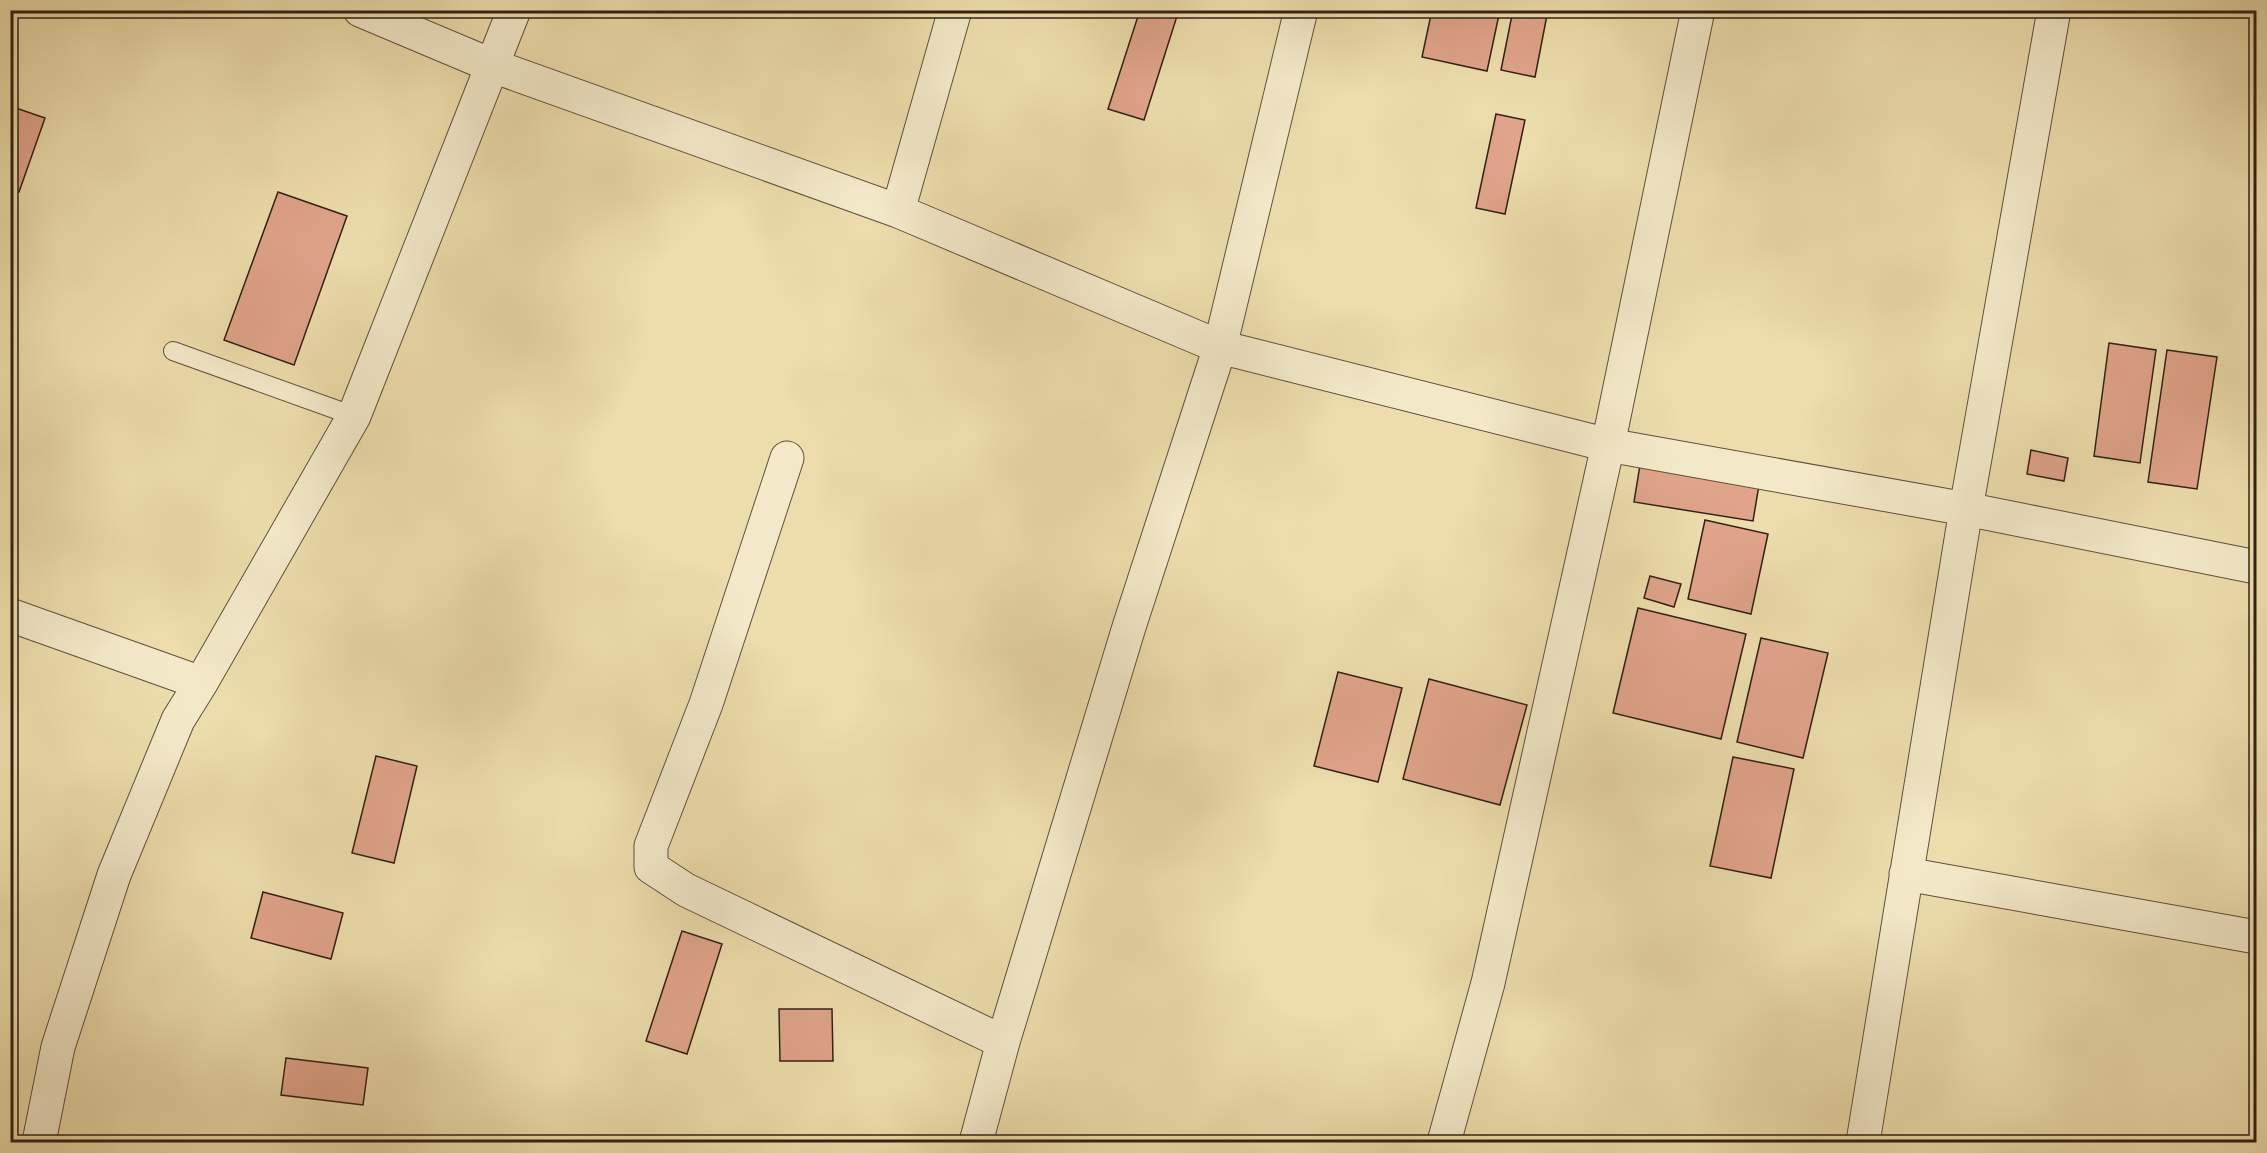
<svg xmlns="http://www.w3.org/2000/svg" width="2267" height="1153" font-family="'IM FELL English',serif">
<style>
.building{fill:#e0a48a;stroke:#322015;stroke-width:1.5}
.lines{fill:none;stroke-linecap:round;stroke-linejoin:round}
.lane-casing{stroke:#614f3b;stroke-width:20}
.street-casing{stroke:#614f3b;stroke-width:35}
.lane{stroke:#f3e9c9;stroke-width:18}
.street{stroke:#f3e9c9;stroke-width:33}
</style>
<rect width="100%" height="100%" fill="#edddac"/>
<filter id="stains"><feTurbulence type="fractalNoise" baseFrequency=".00333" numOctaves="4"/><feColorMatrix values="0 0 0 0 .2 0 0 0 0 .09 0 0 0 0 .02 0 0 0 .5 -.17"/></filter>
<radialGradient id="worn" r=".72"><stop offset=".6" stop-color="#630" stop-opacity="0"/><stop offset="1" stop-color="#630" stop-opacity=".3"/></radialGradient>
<path class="building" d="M1140,10H1161L1177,16L1144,120L1108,109Z
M1432,10H1500L1487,71L1422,57Z
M1513,10H1548L1535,77L1501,70Z
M10,106L45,118L19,192L10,189Z
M1496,114L1525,120L1505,214L1476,208Z
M278,192L347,216L294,365L224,340Z
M2109,343L2156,350L2140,463L2094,456Z
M2167,350L2217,357L2197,489L2148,482Z
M2031,450L2068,458L2064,481L2027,474Z
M1640,465L1759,485L1753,521L1634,502Z
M1705,520L1768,534L1751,614L1688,599Z
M1650,576L1681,584L1674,607L1644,598Z
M1638,608L1746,634L1721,739L1613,713Z
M1761,638L1828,653L1803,758L1737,742Z
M1338,672L1402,688L1378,782L1314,766Z
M1429,679L1527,705L1500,805L1403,779Z
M376,756L417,766L394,863L352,853Z
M1733,757L1794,769L1771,878L1710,866Z
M263,892L343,913L331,959L251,938Z
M682,931L722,944L687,1054L646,1041Z
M779,1009H832L833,1061H780Z
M286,1058L368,1068L363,1105L281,1095Z"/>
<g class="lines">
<defs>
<path id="lane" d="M173,351L354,416"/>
<path id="street" d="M360,10L493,66L898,211L1220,347L1608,445L1966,509L2256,567
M898,211L955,10
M787,458L706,704L651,846V867L686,890L1003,1042
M10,615L201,683
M1906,874L2256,937
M39,1142L58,1047L114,875L178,720L201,683L354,416L514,10
M976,1142L1003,1042L1129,627L1220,347L1301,10
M1444,1142L1488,983L1608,445L1698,10
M1863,1142L1966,509L2054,10"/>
</defs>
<use href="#lane" class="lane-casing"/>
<use href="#street" class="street-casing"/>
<use href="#lane" class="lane"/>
<use href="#street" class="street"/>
</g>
<rect width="2267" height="1153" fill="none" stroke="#edddac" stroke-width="36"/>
<rect x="12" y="12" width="2243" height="1129" fill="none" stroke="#322015" stroke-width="3"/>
<rect x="18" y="18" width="2231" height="1117" fill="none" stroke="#322015" stroke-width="1.5"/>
<rect width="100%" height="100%" filter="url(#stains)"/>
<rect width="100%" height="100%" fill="url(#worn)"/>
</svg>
